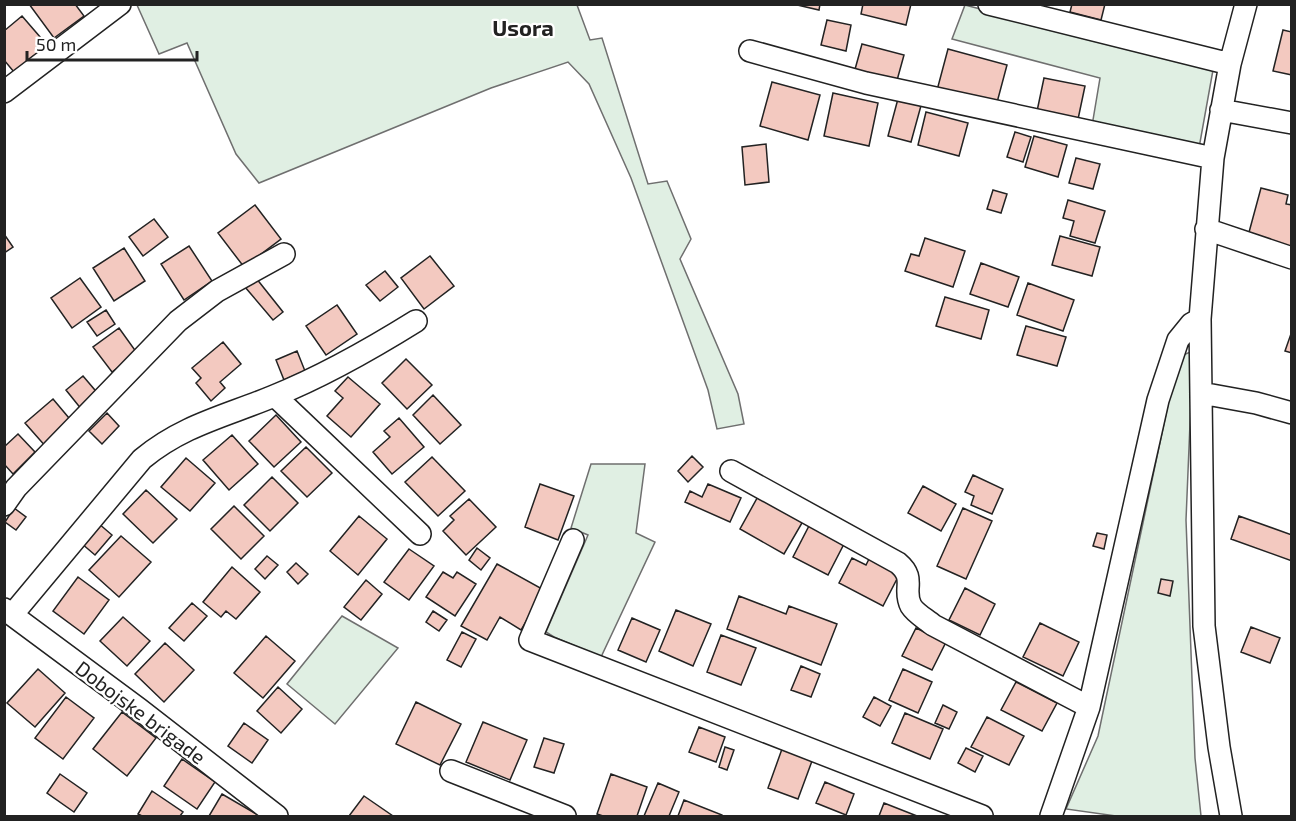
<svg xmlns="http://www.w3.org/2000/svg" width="1296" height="821" font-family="'Exo 2',sans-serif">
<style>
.green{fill:#e0efe3;stroke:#6f6f6f;stroke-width:1.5}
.building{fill:#f3c9c0;stroke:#222;stroke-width:1.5}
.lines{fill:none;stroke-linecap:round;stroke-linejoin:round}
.street-casing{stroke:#222;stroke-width:24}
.street{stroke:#fff;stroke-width:21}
.labels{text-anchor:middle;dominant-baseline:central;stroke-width:4.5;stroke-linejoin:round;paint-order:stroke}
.street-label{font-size:20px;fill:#222;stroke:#fff}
.quarter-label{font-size:22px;font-weight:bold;fill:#222;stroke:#fff}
</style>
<rect width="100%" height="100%" fill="#fff"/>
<path class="green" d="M137,5H577L590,40L602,38L648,184L667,181L691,239L680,259L738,394L744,424L717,429L708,390L631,178L589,84L568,62L491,88L259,183L236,154L187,43L159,54Z
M965,5L1213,70L1199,148L1092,126L1100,78L952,39Z
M1193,351L1186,520L1195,758L1201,816H1116L1066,809L1098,736L1174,376L1183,355Z
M591,464H645L636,533L655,542L601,657L554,637L546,632L588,535L571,528Z
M342,616L398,648L335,724L287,684Z"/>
<path class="building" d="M29,4H75L84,16L54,38Z
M793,4H820L819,10Z
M863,4H911L906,25L861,14Z
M1072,4H1105L1101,20L1070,12Z
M22,16L47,45L14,72L4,60V31Z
M827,20L851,25L846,51L821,45Z
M1283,30L1292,32V75L1273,71Z
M862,44L904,55L896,84L854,73Z
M948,49L1007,65L995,110L936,94Z
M1044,78L1085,86L1077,124L1036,116Z
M772,82L820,95L808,140L760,126Z
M833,93L878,103L869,146L824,136Z
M899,95L922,102L911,142L888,136Z
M926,112L968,123L959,156L918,145Z
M1015,132L1031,137L1023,162L1007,157Z
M1034,136L1067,145L1058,177L1025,167Z
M766,144L769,182L745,185L742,147Z
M1076,158L1100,164L1093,189L1069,183Z
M1261,188L1288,195L1286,204L1292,205L1291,247L1248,236Z
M993,190L1007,194L1001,213L987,209Z
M1068,200L1105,211L1095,243L1070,236L1074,221L1063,218Z
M255,205L281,239L244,267L218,233Z
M154,219L168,237L143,256L129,237Z
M4,234L13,247L4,253Z
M1060,236L1100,247L1092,276L1052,265Z
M925,238L965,251L953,287L905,271L911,254L919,256Z
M189,246L212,281L184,300L161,264Z
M124,248L145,281L114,301L93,268Z
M430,256L454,286L424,309L401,278Z
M981,263L1019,277L1008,307L970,294Z
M385,271L398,287L380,301L366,285Z
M80,278L101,307L72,328L51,298Z
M256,278L283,312L273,320L245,287Z
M1028,283L1074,300L1063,331L1017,315Z
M945,297L989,310L981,339L936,326Z
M337,305L357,334L326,355L306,326Z
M106,310L115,324L97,336L87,322Z
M1026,326L1066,337L1057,366L1017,355Z
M119,328L137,353L112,372L93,347Z
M1292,331V353L1285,351Z
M223,342L241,364L220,382L225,388L211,401L196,383L201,378L192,368Z
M297,351L305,371L284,380L276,360Z
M406,359L432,385L407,409L382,383Z
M83,376L100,396L82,410L66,390Z
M348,377L380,404L351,437L327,416L343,398L335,391Z
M433,395L461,425L440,444L413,415Z
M53,399L74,424L47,448L25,423Z
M107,413L119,426L102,444L89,431Z
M276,415L301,442L274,467L249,441Z
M399,418L424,447L392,474L373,452L390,437L384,431Z
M18,434L35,452L13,474L4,464V447Z
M232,435L258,464L229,490L203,460Z
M306,447L332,473L307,497L281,471Z
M692,456L703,467L688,482L678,471Z
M432,457L465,491L438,516L405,482Z
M186,458L215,483L190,511L161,487Z
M973,475L1003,489L992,514L971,505L974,496L965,492Z
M272,477L298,503L270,531L244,505Z
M540,484L574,496L558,540L525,527Z
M708,484L741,498L730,522L685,502L690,491L702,497Z
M923,486L956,504L941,531L908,513Z
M146,490L177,519L153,543L123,514Z
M761,491L806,516L784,554L740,529Z
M469,499L496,527L466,555L443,531L454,520L450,516Z
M234,506L264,536L241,559L211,529Z
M14,508L26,517L16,530L5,522Z
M963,508L992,521L966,579L937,566Z
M359,516L387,539L358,575L330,551Z
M1239,516L1292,535V561L1231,539Z
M811,522L846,540L828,575L793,557Z
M98,523L112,535L95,555L81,543Z
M1097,533L1107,535L1104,549L1093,546Z
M121,536L151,562L119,597L89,570Z
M477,548L490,558L481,570L469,560Z
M409,549L434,566L409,600L384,582Z
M267,556L278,565L265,579L255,569Z
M870,557L900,573L883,606L839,583L852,558L866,565Z
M296,563L308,574L298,584L287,572Z
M497,564L544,590L521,630L500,617L487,640L461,626Z
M232,567L260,592L236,619L226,611L221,617L203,602Z
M443,572L453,578L457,572L476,584L455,616L426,597Z
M78,577L109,600L84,634L53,611Z
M1161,579L1173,581L1170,596L1158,593Z
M366,580L382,594L361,620L344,607Z
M965,588L995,604L980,635L949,620Z
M739,596L786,614L789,606L837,624L821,665L727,629Z
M192,603L207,616L184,641L169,628Z
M676,610L711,624L693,666L659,651Z
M433,611L447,620L439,631L426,622Z
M123,617L150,641L127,666L100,641Z
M632,618L660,630L646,662L618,650Z
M1040,623L1079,642L1063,676L1023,657Z
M1251,627L1280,638L1270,663L1241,652Z
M916,628L946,642L932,670L902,656Z
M462,632L476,639L461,667L447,660Z
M721,635L756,648L741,685L707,672Z
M266,636L295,661L263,698L234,673Z
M165,643L194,670L164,702L135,674Z
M801,666L820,674L811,697L791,690Z
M38,669L65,693L35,727L7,703Z
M903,669L932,682L918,713L889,700Z
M1016,682L1057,703L1042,731L1001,710Z
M278,687L302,709L281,733L257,711Z
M66,697L94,718L63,759L35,738Z
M874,697L891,706L880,726L863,717Z
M416,702L461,724L440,765L396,744Z
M943,705L957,712L949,729L935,723Z
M122,712L156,738L127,776L93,749Z
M905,713L943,729L930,759L892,743Z
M987,717L1024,736L1009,765L971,747Z
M483,722L527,740L510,780L466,762Z
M244,723L268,740L252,763L228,746Z
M699,727L725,737L716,762L689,752Z
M544,738L564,744L554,773L534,767Z
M725,747L734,750L727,770L719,767Z
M966,748L983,756L975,772L958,763Z
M782,749L812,761L798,799L768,788Z
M182,759L215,782L197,809L164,786Z
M60,774L87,793L74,812L47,793Z
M611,774L647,787L637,816H603L597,814Z
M825,782L854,794L846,815L816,803Z
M658,783L679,792L669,816H644Z
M152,791L183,812L180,816H142L138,814Z
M222,794L258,815L257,816H209Z
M364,796L393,816H349Z
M684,800L722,815V816H678Z
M884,803L917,816H879Z"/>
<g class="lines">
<defs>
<path id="street" d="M989,4L1230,64
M750,51L866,83L1213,158
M4,92L120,4
M1221,110L1292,123
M1206,229L1292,258
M1201,393L1256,403L1292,413
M275,396L420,534
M731,471L898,563C917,579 902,589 911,606C916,614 926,619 933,625L1089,707
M4,505L16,488L178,321L217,291L284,254
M573,540L530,640L982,816
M4,609L139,709L277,816
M12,615L142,459C183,425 226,416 274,396C324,376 371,349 416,321
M451,771L565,816
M1051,816L1089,707L1158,400L1178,340L1191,324L1200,319
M1231,816L1219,747L1204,626L1200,319L1213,158L1230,64L1246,4"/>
</defs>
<use href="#street" class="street-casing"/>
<use href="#street" class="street"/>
</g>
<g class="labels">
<g class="street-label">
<text transform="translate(141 712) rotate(37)">Dobojske brigade</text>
</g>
<g class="quarter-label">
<text x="523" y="27">Usora</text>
</g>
</g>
<rect width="1296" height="821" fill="none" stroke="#222222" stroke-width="12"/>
<path d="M27 51v9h170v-9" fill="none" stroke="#222222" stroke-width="3"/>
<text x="36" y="51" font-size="18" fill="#222222" stroke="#ffffff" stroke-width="4.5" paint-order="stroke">50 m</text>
</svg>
